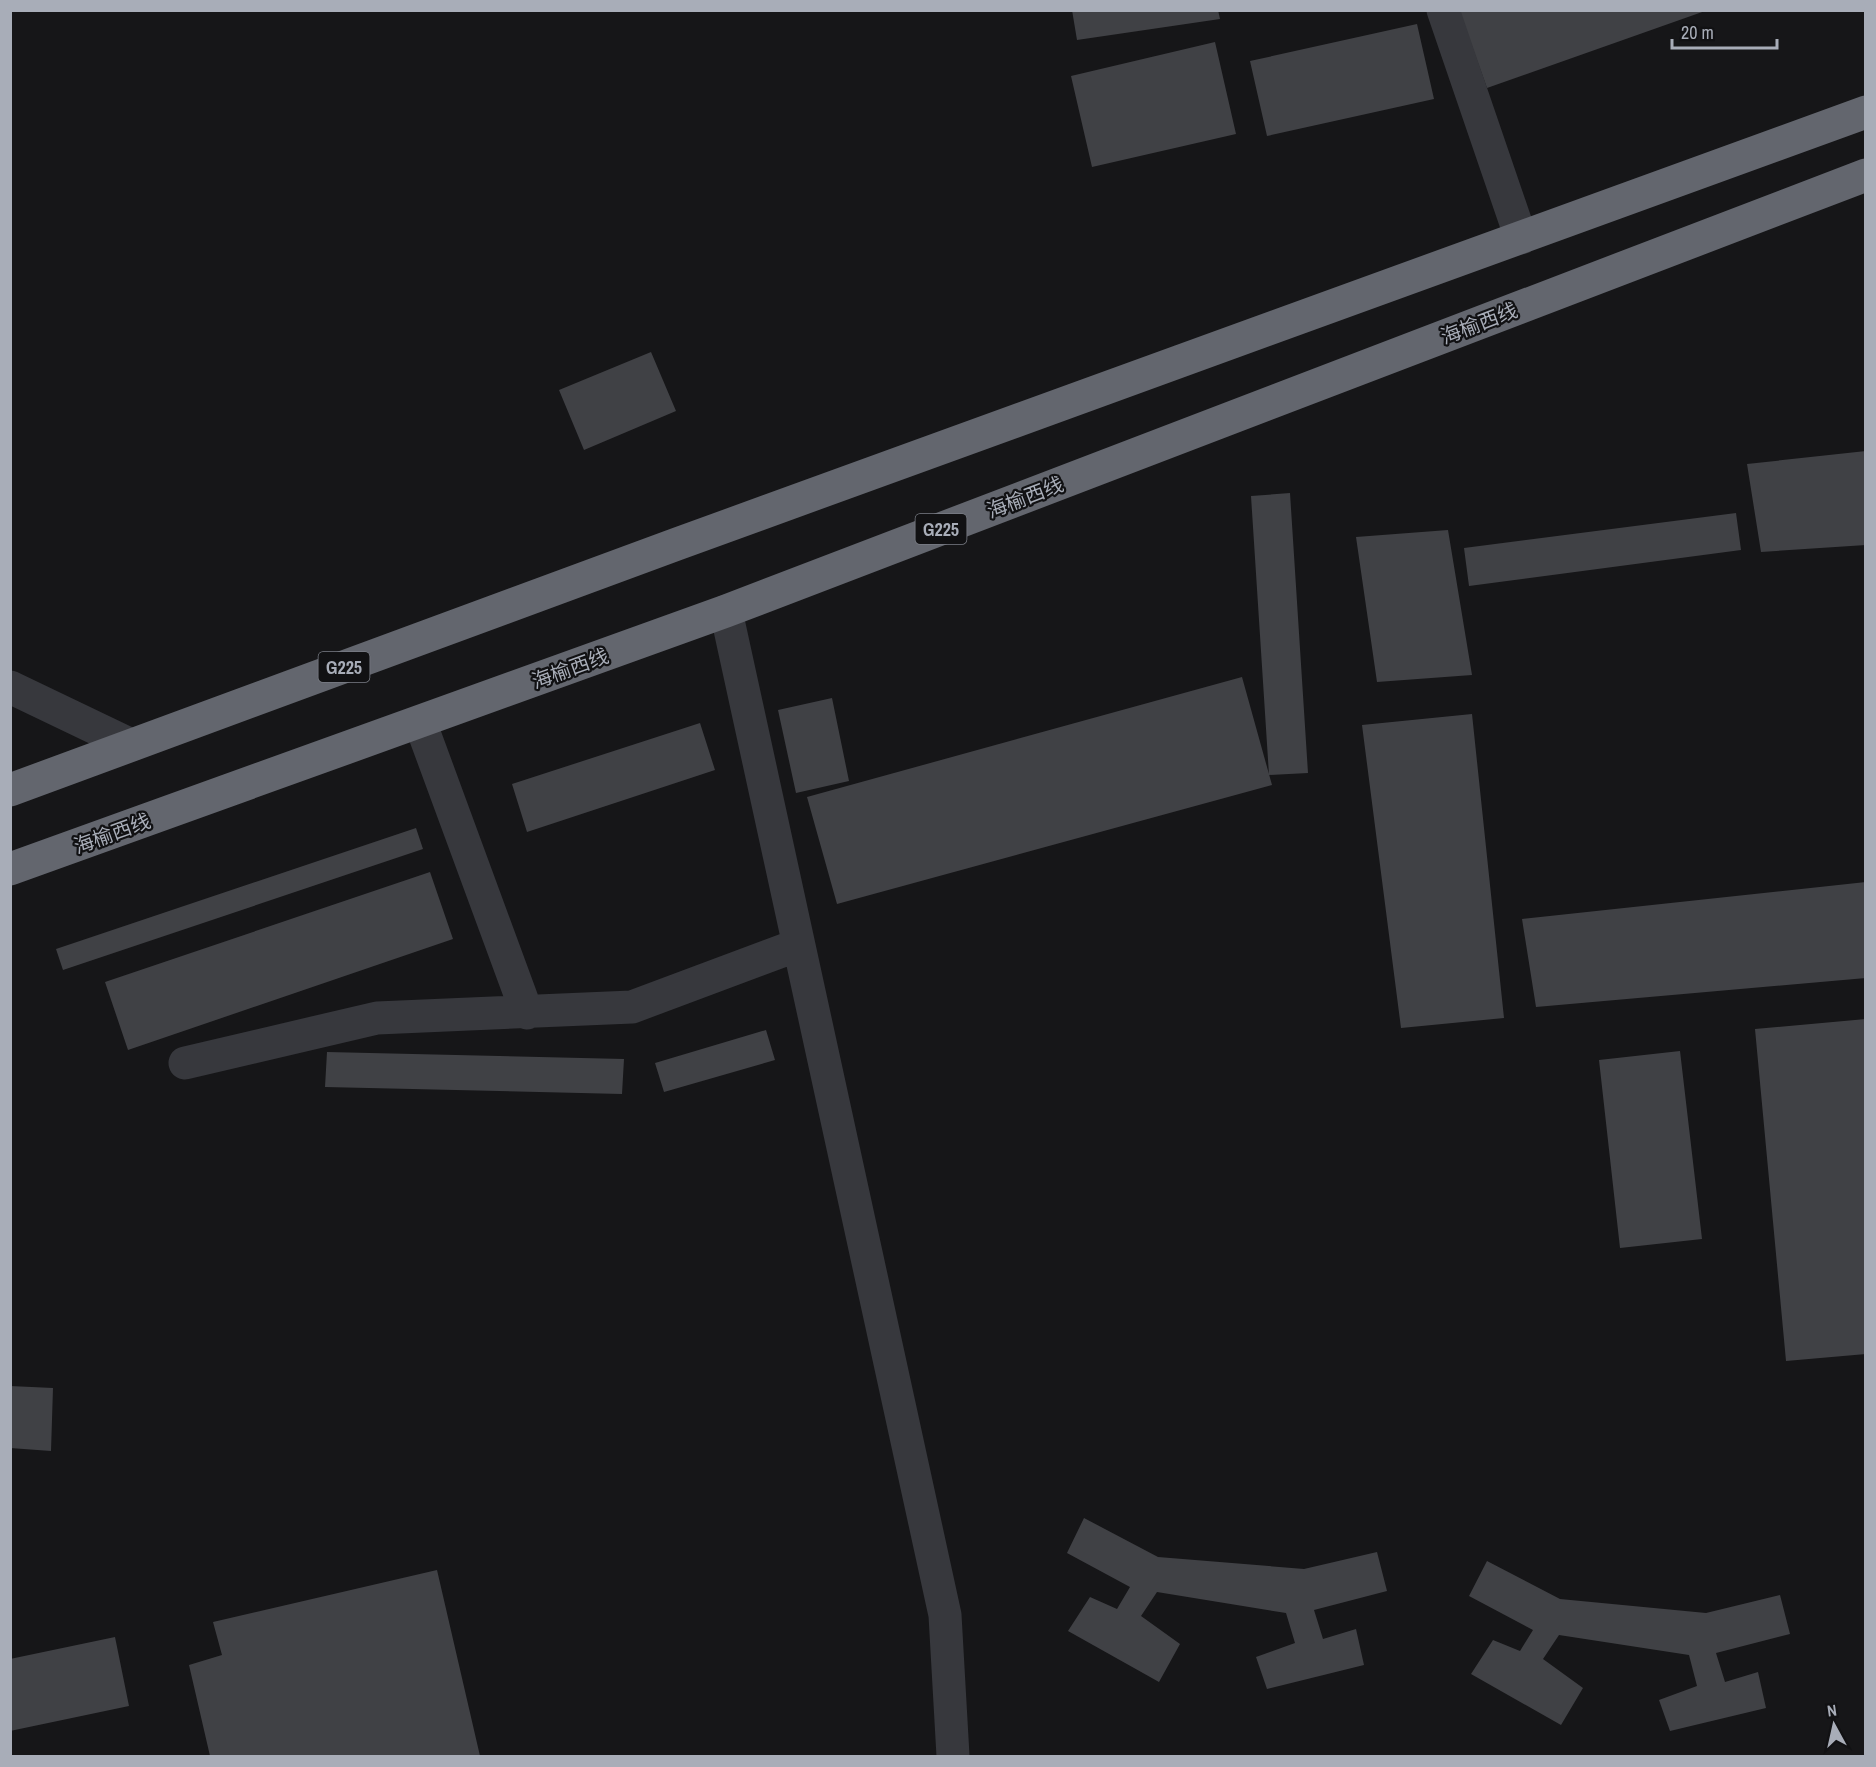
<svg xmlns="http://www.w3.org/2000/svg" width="1876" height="1767" font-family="'Archivo Narrow','Noto Sans SC',sans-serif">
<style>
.building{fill:#404145}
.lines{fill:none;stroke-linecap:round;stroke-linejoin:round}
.minor{stroke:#37383d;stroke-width:33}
.highway{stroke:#63666e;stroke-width:33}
.labels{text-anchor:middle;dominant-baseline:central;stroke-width:4.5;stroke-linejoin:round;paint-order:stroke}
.shield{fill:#111113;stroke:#7b7e86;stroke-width:1.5}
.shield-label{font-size:18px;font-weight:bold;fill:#a8adb8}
.street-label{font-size:20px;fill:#a8adb8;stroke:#111113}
</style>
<rect width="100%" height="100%" fill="#161618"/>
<path class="building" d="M1072,10H1218L1220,19L1077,40Z
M1459,10H1705V11L1487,88Z
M1417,24L1434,99L1267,136L1250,61Z
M1215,42L1236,134L1092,167L1071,76Z
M651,352L676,411L584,450L559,390Z
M1866,451V545L1761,552L1747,464Z
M1290,493L1308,773L1269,775L1251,496Z
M1736,513L1741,550L1469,586L1464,548Z
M1448,530L1472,675L1377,682L1356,537Z
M1242,677L1272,785L837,904L807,797Z
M832,698L849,781L796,793L778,710Z
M1472,714L1504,1018L1401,1028L1362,725Z
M700,723L715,770L527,832L512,784Z
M416,828L423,849L63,970L56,949Z
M430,872L453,939L128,1050L105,982Z
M1866,882V978L1536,1007L1522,919Z
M1866,1019V1354L1786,1361L1755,1029Z
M766,1030L775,1060L664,1092L655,1063Z
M1680,1051L1702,1239L1620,1248L1599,1060Z
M327,1052L624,1059L622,1094L325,1087Z
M10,1386L53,1388L51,1451L10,1448Z
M1084,1518L1158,1557L1304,1569L1377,1552L1387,1591L1314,1610L1323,1639L1356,1629L1364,1665L1267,1689L1256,1657L1295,1643L1286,1613L1157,1592L1141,1616L1180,1644L1159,1682L1068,1631L1090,1597L1117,1609L1130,1587L1067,1553Z
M1487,1561L1560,1599L1706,1613L1780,1595L1790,1634L1716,1653L1725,1682L1758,1672L1766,1708L1670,1731L1659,1700L1697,1686L1689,1655L1559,1635L1543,1659L1583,1688L1561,1725L1471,1674L1493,1640L1520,1651L1533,1630L1469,1596Z
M437,1570L480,1756H210L189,1665L222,1655L213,1622Z
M115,1637L129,1706L10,1731V1659Z"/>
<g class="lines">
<path class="minor" d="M1443,10L1521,238
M726,611L945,1615L953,1756
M10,687L131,745
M420,722L527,1013
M185,1063L377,1018L632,1007L798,945"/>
<path class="highway" d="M10,790L677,544L1866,112
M10,869L726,611L1866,175"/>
</g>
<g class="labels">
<g class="shield">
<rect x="915.5" y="514" width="51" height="30" rx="4.5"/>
<rect x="318.5" y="652" width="51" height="30" rx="4.5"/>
</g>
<g class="shield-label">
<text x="941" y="529">G225</text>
<text x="344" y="667">G225</text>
</g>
<g class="street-label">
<text transform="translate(1479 323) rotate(-21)">海榆西线</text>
<text transform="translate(1025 497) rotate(-21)">海榆西线</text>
<text transform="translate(570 668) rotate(-20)">海榆西线</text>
<text transform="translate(112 833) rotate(-20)">海榆西线</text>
</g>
</g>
<rect width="1876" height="1767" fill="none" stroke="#a8adb8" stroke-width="24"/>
<g transform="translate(1834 1725) rotate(352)" stroke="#111113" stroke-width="4.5" paint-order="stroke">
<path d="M0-4.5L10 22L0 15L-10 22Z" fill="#a8adb8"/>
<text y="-9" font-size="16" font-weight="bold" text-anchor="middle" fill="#a8adb8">N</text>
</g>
<path d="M1672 39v9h105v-9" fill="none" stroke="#a8adb8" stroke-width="3"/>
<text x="1681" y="39" font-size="18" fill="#a8adb8" stroke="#111113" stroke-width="4.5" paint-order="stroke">20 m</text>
</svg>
